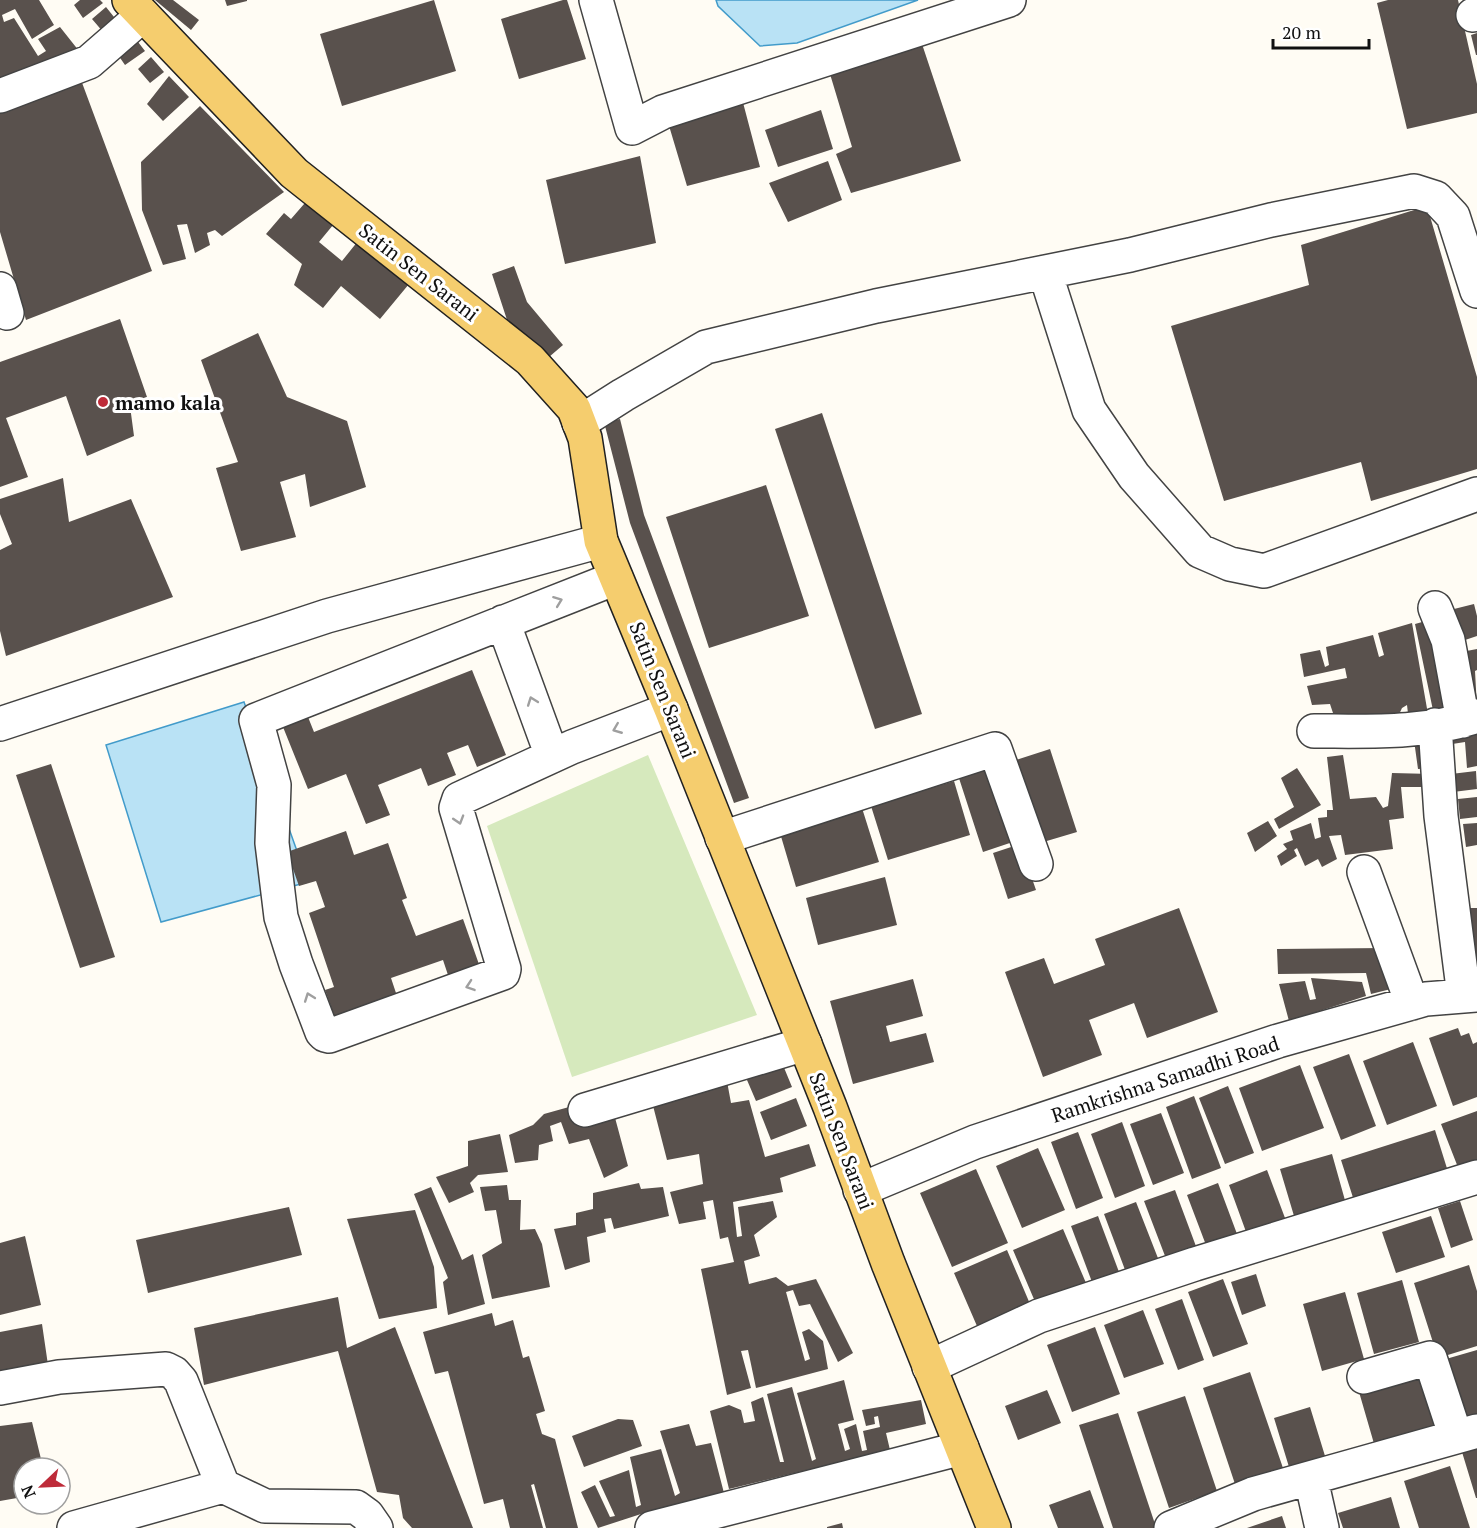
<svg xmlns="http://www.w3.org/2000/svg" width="1477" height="1528" font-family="'PT Serif',serif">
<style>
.green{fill:#d6e9bd}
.water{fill:#b9e2f5;stroke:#429bca;stroke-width:1.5}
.building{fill:#59514d}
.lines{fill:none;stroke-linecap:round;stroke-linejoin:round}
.minor-casing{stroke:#434343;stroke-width:36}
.major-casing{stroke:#212121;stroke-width:36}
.minor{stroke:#fff;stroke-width:33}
.major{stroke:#f5cd6e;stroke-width:33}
.oneway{stroke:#9f9f9f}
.poi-dot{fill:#be2b39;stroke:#fff;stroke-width:2}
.labels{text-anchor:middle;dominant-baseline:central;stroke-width:6;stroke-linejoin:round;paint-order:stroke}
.street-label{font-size:20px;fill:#101010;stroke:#fff}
.poi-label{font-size:20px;font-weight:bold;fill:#101010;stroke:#fff;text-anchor:start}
</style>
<rect width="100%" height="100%" fill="#fffcf4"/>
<path class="green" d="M648,755L757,1015L572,1077L487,826Z"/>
<path class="water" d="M716,0H918L797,43L760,46L718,6Z
M244,702L308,882L161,922L106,745Z"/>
<path class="building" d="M0,0H39L54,25L32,39L15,9L2,15L4,22L14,18L38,56L46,51L38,39L60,27L83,56L0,85Z
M80,0H100L103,3L83,18L74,5Z
M155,0H173L199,20L191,30Z
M225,0H247V1L227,6Z
M434,0L456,71L342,106L320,34Z
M563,0H567L586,59L519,79L501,19Z
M1388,0H1458L1477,84V113L1407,129L1377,3Z
M106,7L118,22L104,33L92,19Z
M1477,33V55H1476L1471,35Z
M135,38L145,51L125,65L116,52Z
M922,44L961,161L851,193L836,154L852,147L830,74Z
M151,57L164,72L150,83L138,69Z
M169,76L189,97L163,121L147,104Z
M81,80L152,271L26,320L0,232V111Z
M741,95L760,167L687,186L667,119Z
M200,106L284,192L222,236L215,230L207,233L210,245L195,253L187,224L177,225L186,259L163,265L142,210L141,162Z
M821,110L833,149L778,167L765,130Z
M640,156L656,243L565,264L546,180Z
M828,161L842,200L788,222L769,183Z
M311,196L338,219L319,242L342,261L358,241L409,284L380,319L341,286L323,308L294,285L302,264L266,234L284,213L291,219Z
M1427,206L1477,377V469L1371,501L1361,462L1224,501L1171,326L1309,285L1301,245Z
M514,266L527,302L563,345L549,357L509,326L492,274Z
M120,319L147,397L130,406L134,436L87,456L66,396L6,418L28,477L0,487V362Z
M258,333L287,397L347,421L366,487L310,507L305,474L280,482L296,537L241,551L216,468L238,462L201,360Z
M822,413L922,714L875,729L775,429Z
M620,419L644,515L749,798L734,803L630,523L604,422Z
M63,478L69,522L131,499L173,597L6,656L0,631V550L12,544L0,514V499Z
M766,485L809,616L709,648L666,517Z
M1474,604L1477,616V636L1459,642L1450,610Z
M1433,619L1457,715L1435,720L1415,624Z
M1412,623L1429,720L1409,722L1407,705L1402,708L1396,721L1337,725L1330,704L1312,705L1307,686L1347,678L1345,668L1304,677L1300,654L1320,650L1325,667L1329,665L1326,647L1373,635L1379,657L1384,655L1378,633Z
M1477,649V670L1475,671L1477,708L1456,653Z
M472,670L506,755L477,767L468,745L447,753L456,775L428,786L421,768L378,785L390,815L366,824L346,774L308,789L283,727L308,717L314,732Z
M1445,729L1477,732V766L1467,768L1465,742L1446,745Z
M1413,733L1435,768L1418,769Z
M1050,749L1077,832L1040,843L1013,761Z
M1343,755L1350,799L1376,797L1383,808L1388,806L1392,773L1432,774L1425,808L1422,787H1401L1404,818L1389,820L1393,849L1345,855L1341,835L1329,836L1337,859L1322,867L1318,859L1305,866L1297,848L1294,850L1297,856L1281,866L1277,856L1287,849L1283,844L1293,840L1290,831L1311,823L1315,839L1321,837L1318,818L1327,817V810H1333L1327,757Z
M993,757L1019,840L983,852L956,769Z
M51,764L115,957L80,968L16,775Z
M1297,768L1321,805L1279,829L1274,819L1294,807L1281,778Z
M1476,771L1477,789L1453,792L1451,774Z
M954,781L970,835L888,860L871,806Z
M1477,797V817L1460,819L1458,799Z
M862,808L879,862L796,887L780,833Z
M1268,821L1277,836L1255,852L1247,833Z
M1477,823V845L1466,847L1463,824Z
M346,831L354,855L388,843L407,898L402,900L416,936L463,919L481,970L450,981L443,960L391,978L398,999L336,1021L325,990L334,987L309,913L325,907L316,881L299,886L287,852Z
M1020,844L1036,890L1008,899L993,853Z
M885,877L897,925L818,945L806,898Z
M1179,908L1218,1012L1147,1038L1134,1003L1089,1020L1102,1055L1043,1077L1005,972L1044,958L1054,984L1105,965L1095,939Z
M1460,908H1477V970Z
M1385,948L1391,989L1371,994L1366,973L1278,974L1277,949Z
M1311,978L1362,982L1366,996L1289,1021L1279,984L1305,981L1310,1000L1316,999Z
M913,979L923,1016L886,1026L890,1042L926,1033L934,1062L853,1084L830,1001Z
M1458,1028L1461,1036L1469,1033L1473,1044L1477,1042V1097L1453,1106L1429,1038Z
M1413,1042L1437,1106L1387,1125L1363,1061Z
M1349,1054L1376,1126L1341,1140L1313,1067Z
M780,1058L792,1087L756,1101L744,1073Z
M1300,1065L1324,1128L1262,1151L1239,1088Z
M726,1076L731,1103L749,1100L765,1157L809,1144L816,1166L780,1178L783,1192L733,1202L737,1237L742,1236L738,1207L773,1201L777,1217L754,1235L760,1256L744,1261L749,1284L776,1277L788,1286L816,1279L853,1353L838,1362L810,1304L799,1306L793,1290L786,1292L805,1361L810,1359L802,1332L809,1329L823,1341L828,1369L756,1388L748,1350L741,1351L751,1388L727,1395L701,1269L734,1262L728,1237L720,1239L713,1200L703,1202L706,1219L679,1224L670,1192L703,1184L699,1154L667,1160L651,1098Z
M1228,1086L1254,1153L1225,1164L1199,1098Z
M1194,1096L1221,1168L1192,1179L1166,1107Z
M796,1098L807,1126L771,1140L760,1112Z
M569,1107L614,1114L628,1166L604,1178L589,1139L569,1144L561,1122L550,1126L553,1141L539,1145L538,1160L515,1163L509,1135L533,1125L544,1114Z
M1477,1111V1169L1461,1175L1441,1124Z
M1161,1113L1184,1173L1153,1185L1130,1124Z
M1122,1122L1145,1186L1115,1198L1091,1134Z
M1435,1130L1450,1178L1356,1207L1341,1160Z
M1078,1132L1103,1198L1076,1209L1051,1142Z
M500,1134L508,1172L478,1175L470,1183L474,1192L449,1203L436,1177L468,1166V1141Z
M1038,1148L1065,1210L1022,1228L996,1166Z
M1332,1154L1348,1211L1297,1226L1280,1169Z
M976,1169L1008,1243L952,1267L920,1193Z
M1267,1170L1288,1226L1249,1240L1229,1185Z
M639,1183L641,1189L663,1187L669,1216L614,1229L611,1218L604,1219L606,1232L587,1237L590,1262L565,1270L554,1229L576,1225V1213L593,1209V1193Z
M1218,1183L1240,1242L1209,1253L1187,1195Z
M507,1185L509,1200H521L520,1230L535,1229L542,1244L550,1287L492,1299L482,1255L502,1243L496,1210L485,1211L480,1187Z
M431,1187L462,1260L473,1254L485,1304L448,1315L443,1282L448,1278L414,1194Z
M1175,1190L1200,1257L1170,1269L1144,1201Z
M1460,1201L1473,1240L1451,1248L1438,1208Z
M1136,1202L1163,1271L1130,1283L1104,1214Z
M289,1207L302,1255L148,1293L136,1240Z
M415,1210L434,1267L437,1308L379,1319L347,1219Z
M1098,1216L1122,1280L1095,1290L1071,1226Z
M1431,1216L1445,1257L1396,1273L1382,1232Z
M1063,1229L1089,1290L1039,1311L1013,1250Z
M25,1236L41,1305L0,1315V1243Z
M1007,1250L1033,1311L980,1333L954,1273Z
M1469,1265L1477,1291V1346L1438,1358L1414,1283Z
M1256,1274L1266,1306L1242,1315L1231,1282Z
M1223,1279L1248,1344L1213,1357L1188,1292Z
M1402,1280L1419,1342L1374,1354L1357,1293Z
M1345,1292L1364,1359L1322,1371L1303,1304Z
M338,1297L347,1348L395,1327L473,1528H412L403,1518L399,1495L377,1492L338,1351L204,1385L194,1328Z
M1182,1299L1204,1360L1178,1370L1155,1309Z
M1143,1310L1164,1364L1124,1378L1104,1325Z
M492,1313L495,1326L513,1320L523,1358L529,1356L545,1411L536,1414L542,1434L555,1439L578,1528H546L534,1484L531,1485L543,1528H510L503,1499L484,1504L448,1371L435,1374L423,1332Z
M42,1324L48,1365L0,1376V1332Z
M1095,1327L1120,1394L1072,1412L1047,1345Z
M1477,1350V1426L1458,1431L1439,1361Z
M1423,1366L1443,1435L1377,1454L1357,1385Z
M1250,1372L1283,1468L1235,1484L1203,1388Z
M844,1380L854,1420L838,1424L845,1451L850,1449L844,1429L856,1424L862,1451L867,1450L863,1431L880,1427L878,1416L874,1417L875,1424L866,1426L862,1410L921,1400L926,1424L886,1433L890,1450L729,1489L710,1411L729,1405L741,1410L744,1423L755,1421L751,1402L763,1397L780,1462H784L767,1394L792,1387L812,1461L816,1459L797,1393Z
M1047,1390L1061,1423L1018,1440L1005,1406Z
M1185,1396L1217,1491L1169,1508L1137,1412Z
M1310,1407L1329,1469L1293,1480L1274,1418Z
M1118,1413L1156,1527L1154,1528H1113L1079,1425Z
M618,1419L633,1420L642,1446L584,1467L572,1436Z
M32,1422L41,1459L36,1468H24V1487L17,1498L0,1501V1426Z
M689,1424L696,1446L711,1443L724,1493L641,1514L598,1528L581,1492L595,1485L610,1517L615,1516L599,1481L629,1470L636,1507L641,1505L630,1457L661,1449L675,1496L680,1493L660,1431Z
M1477,1448V1498H1476L1462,1452Z
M1450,1466L1470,1528H1419L1404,1481Z
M1090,1490L1104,1528H1058L1049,1505Z
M1391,1497L1400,1528H1343L1338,1513Z
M1282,1516L1286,1528H1247Z
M842,1523L843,1528H827V1527Z"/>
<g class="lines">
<defs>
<path id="minor" d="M596,0L632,128L663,112L1009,0
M1473,15L1477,14
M0,96L89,62L143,15
M1045,272L1089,410L1134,476L1200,551L1230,564L1264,571L1477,494
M0,289L7,313
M579,423L623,395L706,347L876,306L1130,255L1271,220L1414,191L1436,198L1453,216L1477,291
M616,578L256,720L274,785L272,843L281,917L296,964L322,1032L325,1035L329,1036L503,973L504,969L456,808L459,799L572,747L671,709
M1435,608L1448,640L1463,721
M503,622L552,756
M0,724L327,616L601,541
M1435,725L1441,816L1464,996
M1314,731C1368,731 1425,734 1477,716
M722,838L995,749L1036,864
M1364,872L1412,1003
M585,1110L805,1044
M860,1190L975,1142L1278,1041L1426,999L1477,995
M929,1367L1039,1316L1195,1264L1477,1177
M1364,1377L1430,1358L1456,1437
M0,1388L59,1377L166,1369L174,1373L181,1381L223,1486L265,1506L356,1507L367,1515L376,1528
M1311,1479L1322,1528
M74,1528L223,1486
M652,1528L962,1448
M1171,1528L1253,1494L1477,1431"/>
<path id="major" d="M129,0L294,173L530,360L574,409L585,438L601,541L671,709L830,1107L888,1263L994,1528"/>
</defs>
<use href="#minor" class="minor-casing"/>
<use href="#major" class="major-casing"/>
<use href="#minor" class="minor"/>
<use href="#major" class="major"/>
</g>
<defs><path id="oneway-chevron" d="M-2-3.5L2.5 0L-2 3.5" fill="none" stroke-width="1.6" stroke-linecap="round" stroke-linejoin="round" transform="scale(1.5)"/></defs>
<g class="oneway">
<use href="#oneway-chevron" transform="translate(558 601) rotate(-21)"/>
<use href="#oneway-chevron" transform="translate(532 701) rotate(-110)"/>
<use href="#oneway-chevron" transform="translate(617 729) rotate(158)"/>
<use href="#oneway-chevron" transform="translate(459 820) rotate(73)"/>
<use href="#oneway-chevron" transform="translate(470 986) rotate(161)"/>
<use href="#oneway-chevron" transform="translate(309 997) rotate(-110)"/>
</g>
<circle class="poi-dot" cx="103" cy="402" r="6"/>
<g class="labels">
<g class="street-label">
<text transform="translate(419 272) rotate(38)">Satin Sen Sarani</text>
<text transform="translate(663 690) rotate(68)">Satin Sen Sarani</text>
<text transform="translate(1165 1079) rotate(-18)">Ramkrishna Samadhi Road</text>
<text transform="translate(842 1141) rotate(69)">Satin Sen Sarani</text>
</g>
<g class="poi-label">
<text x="115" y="402">mamo kala</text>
</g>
</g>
<g transform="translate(42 1486) rotate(247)"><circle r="28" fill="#ffffff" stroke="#9f9f9f" stroke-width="1.5"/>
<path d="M0-4.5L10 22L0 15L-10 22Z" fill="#be2b39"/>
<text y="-9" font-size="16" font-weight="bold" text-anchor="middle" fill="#101010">N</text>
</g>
<path d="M1273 39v9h96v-9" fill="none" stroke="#101010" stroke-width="3"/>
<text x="1282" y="39" font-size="18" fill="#101010" stroke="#ffffff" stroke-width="4.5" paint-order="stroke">20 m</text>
</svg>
